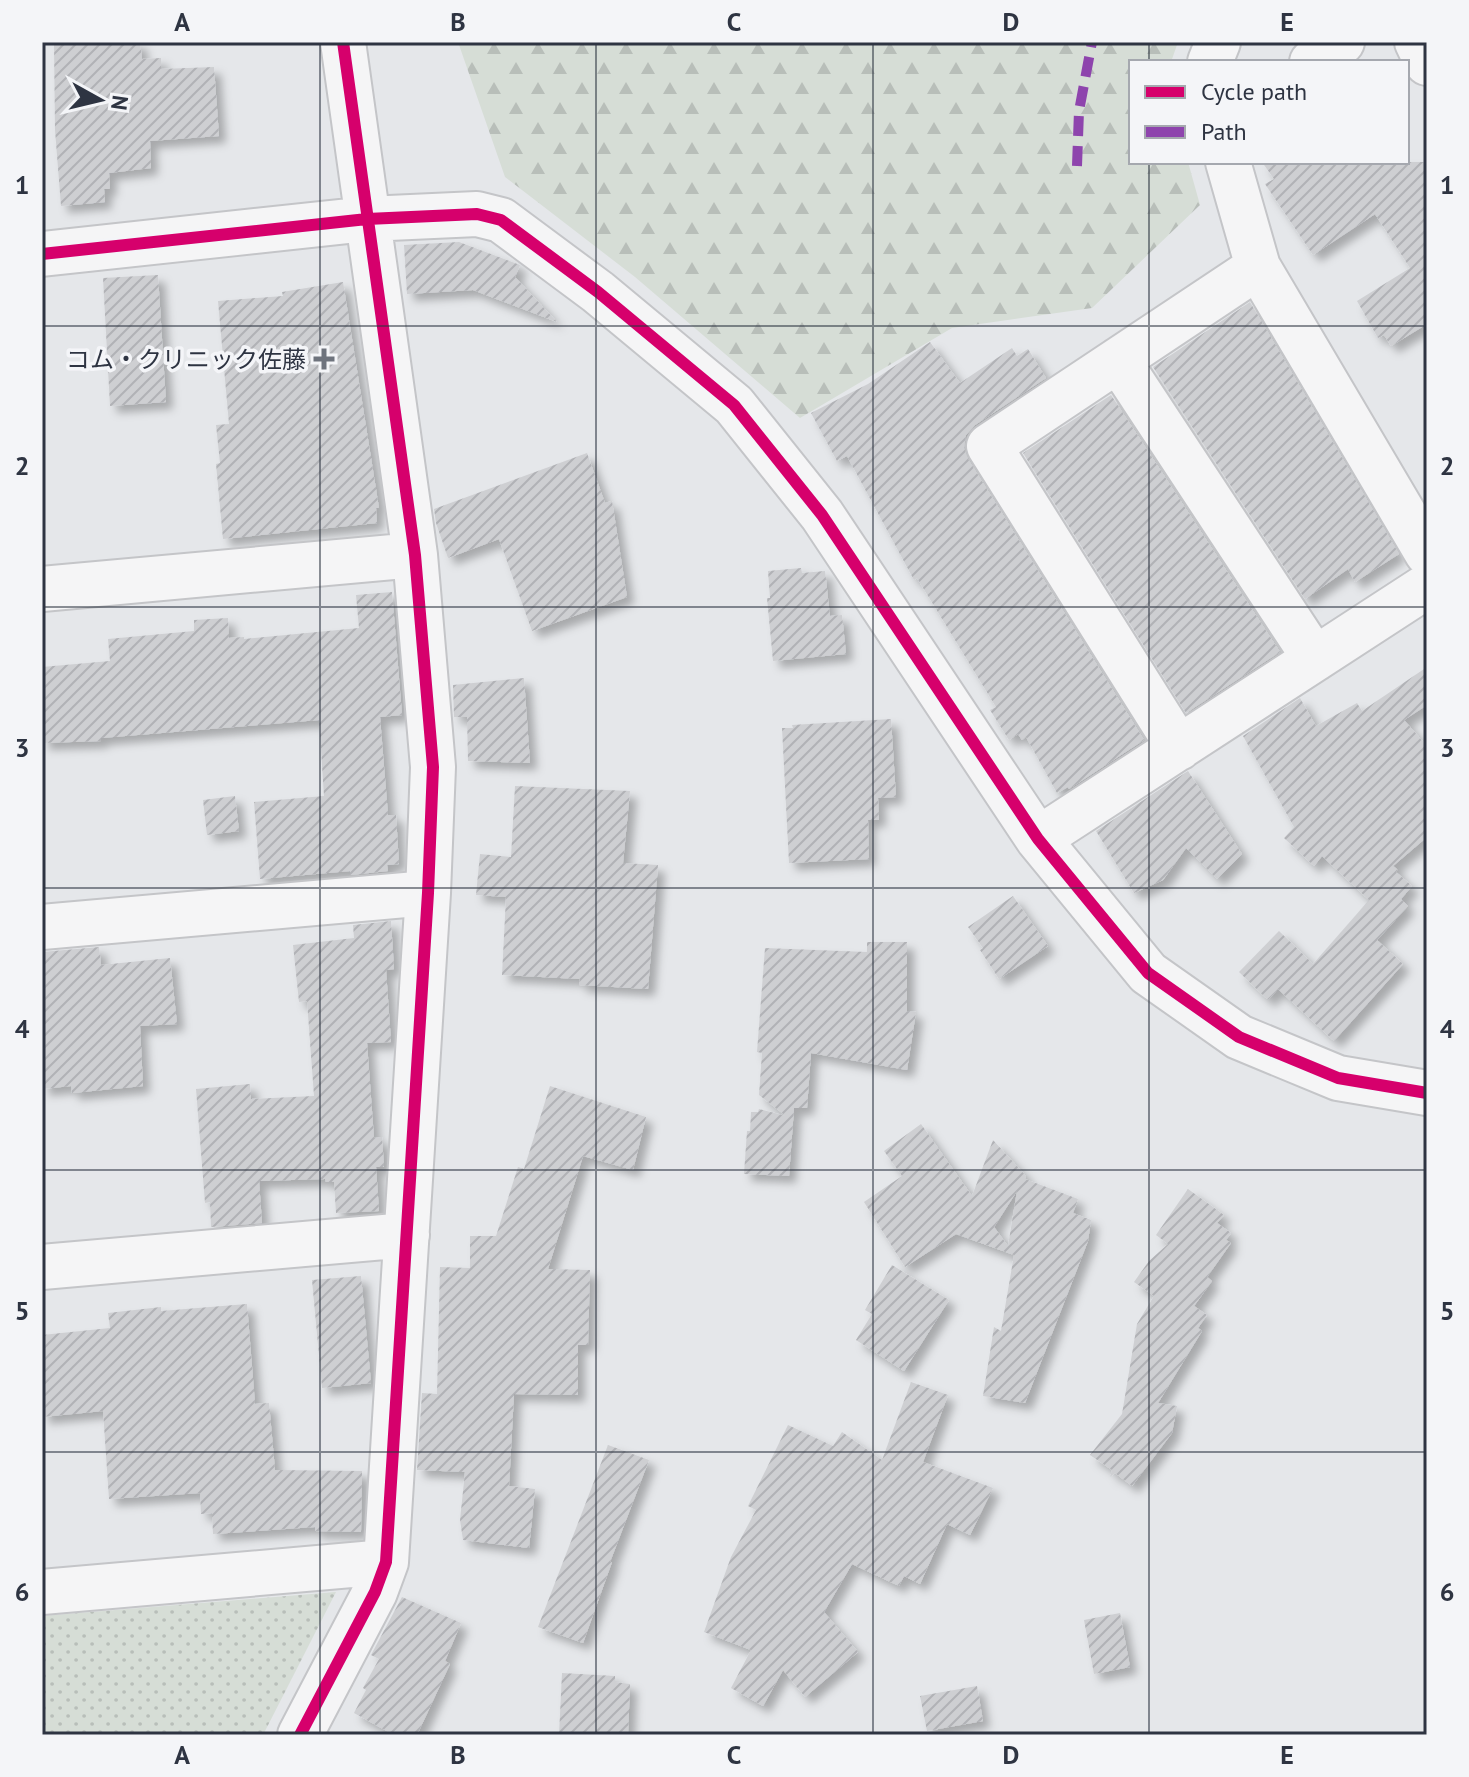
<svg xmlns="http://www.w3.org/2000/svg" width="1469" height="1777" font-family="'PT Sans','Noto Sans JP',sans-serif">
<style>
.forest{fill:url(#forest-firs)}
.park{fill:url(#park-dots)}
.building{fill:url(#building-hatch);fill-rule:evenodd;filter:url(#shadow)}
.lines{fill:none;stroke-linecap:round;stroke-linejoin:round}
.minor-casing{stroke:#c4c5c8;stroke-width:48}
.minor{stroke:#f5f5f6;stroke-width:44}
.quiet{stroke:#8e44ad;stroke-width:10;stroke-dasharray:20 10;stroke-linecap:butt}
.cycleway-casing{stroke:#f4f5f8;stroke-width:17}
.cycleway{stroke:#d6006c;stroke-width:12}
.grid{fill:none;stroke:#2e3442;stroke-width:2;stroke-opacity:0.55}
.poi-dot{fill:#6e737d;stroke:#f4f5f8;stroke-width:3}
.labels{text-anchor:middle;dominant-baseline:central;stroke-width:7;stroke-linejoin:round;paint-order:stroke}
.poi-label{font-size:24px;fill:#2e3442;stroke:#f4f5f8;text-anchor:end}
.neatline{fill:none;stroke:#2e3442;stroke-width:3}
.grid-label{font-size:26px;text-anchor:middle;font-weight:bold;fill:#2e3442}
</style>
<defs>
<pattern id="forest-firs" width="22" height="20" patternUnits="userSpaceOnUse" patternTransform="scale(2)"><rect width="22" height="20" fill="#d6ddd6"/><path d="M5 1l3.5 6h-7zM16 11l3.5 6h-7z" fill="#b8beb9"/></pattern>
<pattern id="park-dots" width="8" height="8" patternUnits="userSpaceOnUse" patternTransform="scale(2)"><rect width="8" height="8" fill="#d6ddd6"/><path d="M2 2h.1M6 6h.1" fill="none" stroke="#b8beb9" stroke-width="1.8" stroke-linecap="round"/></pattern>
<pattern id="building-hatch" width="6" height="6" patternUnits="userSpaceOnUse" patternTransform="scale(2)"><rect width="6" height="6" fill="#cecfd2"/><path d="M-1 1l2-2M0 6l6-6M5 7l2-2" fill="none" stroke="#b1b2b6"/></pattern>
<filter id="shadow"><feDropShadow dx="7" dy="7" stdDeviation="4" flood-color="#0004"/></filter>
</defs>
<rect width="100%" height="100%" fill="#e5e7ea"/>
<path class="forest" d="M458,42H1178L1171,62H1131V162H1188L1200,205L1092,308L952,328L800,418L635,277L505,177Z"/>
<path class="park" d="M336,1592L263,1735H42V1616Z"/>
<path class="building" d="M97,42H140L142,59L161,58V69L214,67L219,136L150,141L151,168L109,173L110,189H104L105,202L61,206L55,130L54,44Z
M1262,162H1427V324L1391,346L1384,335L1378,338L1357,301L1410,268L1375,214L1313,255L1265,184L1274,179Z
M459,242L520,265L515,277L557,322L473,290L407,294L404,245Z
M158,275L166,402L110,406L103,278Z
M343,282L379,508H376L377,523L223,539L216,464L220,463L216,425L229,424L218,301L283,296L282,292Z
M1250,302L1399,554L1355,582L1348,569L1305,599L1153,367Z
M930,342L960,383L1012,348L1017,356L1028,349L1046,378L975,425L966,435L964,448L968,459L1144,740L1069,789L1068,787L1057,793L1026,737L1022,740L1018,734L1009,740L990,710L996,707L917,578L914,580L847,456L837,461L811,413L868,384Z
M1111,395L1280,652L1186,713L1023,453Z
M587,453L605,503L612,501L627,597L532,631L499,539L448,558L436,523L434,509Z
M801,568L802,573L825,571L830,616L842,615L846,654L773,661L767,598H770L768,571Z
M392,592L402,715L380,717L388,815H396L399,864L387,865L388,871L350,875V871L260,879L254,802L324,796L319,720L101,738V741L42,743V667L110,661L108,639L194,631V620L228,618L229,638L244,637V639L359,628L356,595Z
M1427,667V705L1404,720L1427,746V837L1393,866L1398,870L1396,872L1412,886L1401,899L1408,906L1377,940L1403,964L1334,1041L1278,989L1268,1000L1239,972L1279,931L1313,964L1369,900L1322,856L1314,866L1284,838L1294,827L1243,736L1300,698L1316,726L1357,703L1362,711Z
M524,678L530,763L468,761L467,717H454L453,685Z
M891,719L896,797L878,798L879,820H868L869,859L789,863L782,728H793L792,725Z
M1188,771L1242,854L1217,879L1186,848L1163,880L1134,893L1096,831Z
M515,786L630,791L623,863L658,865L648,989L579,985L580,979L502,975L506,897L476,895L480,854L511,857Z
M235,796L239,831L207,835L203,800Z
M1013,896L1048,946L999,979L980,950L983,948L968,927Z
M391,921L394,969L386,970L391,1042L367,1043L374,1138L382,1137L384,1167H376L379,1211L336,1213L334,1182H326L325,1179L259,1181L262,1223L211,1227L210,1202L205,1203L196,1089L250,1084L251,1099L314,1096L307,1001L299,1002L293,945L354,938L353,925Z
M867,942H907V1011L916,1012L907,1070L811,1053L807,1108H794L789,1176L744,1174L747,1131H750L751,1112H758L759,1109L786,1116L759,1095L762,1053L757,1052L765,948L867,952Z
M99,947L101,965L170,958L177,1024L140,1026L143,1086L72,1093L71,1086L42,1089V952Z
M550,1086L646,1117L633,1170L583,1156L548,1269L590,1270L588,1345H578V1395L514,1394L509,1486L535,1489L529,1548L463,1540L460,1520L465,1472L417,1470L422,1393L437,1394L440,1267L470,1268V1236H496L518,1167L524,1169Z
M921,1124L972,1196L993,1140L1026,1176L1025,1179L1078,1199L1073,1213L1091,1220L1088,1241L1025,1403L983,1396L994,1327L1001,1331L1014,1255L956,1234L905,1267L864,1202L902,1176L884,1151ZM1017,1191L1008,1246L994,1227Z
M1188,1189L1224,1215L1217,1223L1231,1233L1226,1240L1231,1243L1207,1277L1212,1281L1194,1306L1207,1315L1198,1328L1202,1331L1158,1403L1177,1406L1172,1433L1132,1486L1115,1473L1110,1477L1112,1470L1090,1455L1122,1414L1137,1324L1154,1296L1134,1282L1149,1261L1168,1244L1156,1235Z
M892,1265L949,1300L904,1371L856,1340L872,1314L865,1310Z
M361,1276L371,1383L322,1388L312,1280Z
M247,1304L255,1404L269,1403L275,1470L362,1471L361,1532L315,1531V1527L213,1534L212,1513L201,1514L200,1493L109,1499L103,1411L42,1417V1335L110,1328L108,1313L161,1307V1311Z
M911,1382L948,1395L923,1462L993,1488L970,1535L947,1524L920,1584L904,1576L899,1586L852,1564L824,1612L858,1652L805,1697L783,1670L763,1706L731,1688L751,1650L704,1632L731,1557L756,1510L748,1506L788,1425L833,1446L842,1432L882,1460Z
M608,1445L649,1460L610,1562H612L583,1643L538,1627Z
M402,1597L461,1623L445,1661L450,1664L417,1735H394L354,1713L366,1690L363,1688L379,1659L371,1655Z
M1120,1613L1130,1667L1094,1674L1084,1620Z
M562,1673L615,1676V1682L630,1684L628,1735H559Z
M977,1686L983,1721L927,1731L920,1696Z"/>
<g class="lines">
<defs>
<path id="minor" d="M1417,42L1427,63
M1210,62L1218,42
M1312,62L1342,42
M1228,162L1258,267L1427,553
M42,254L367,219L477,214L501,220L598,292L734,405L822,515L1038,839L1148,973L1239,1037L1338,1078L1427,1093
M1118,360L1315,659
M42,589L415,555
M1179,748L989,446L1258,267
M1038,839L1427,586
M42,927L428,893
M42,1267L407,1235
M42,1592L386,1562
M300,1735L375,1592L386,1562L428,893L433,767L415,555L343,42"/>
</defs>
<use href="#minor" class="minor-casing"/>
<use href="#minor" class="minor"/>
<path class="quiet" d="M1077,166L1079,111L1092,42"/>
<defs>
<path id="cycleway" d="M42,254L367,219L477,214L501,220L598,292L734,405L822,515L1038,839L1148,973L1239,1037L1338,1078L1427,1093
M300,1735L375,1592L386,1562L428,893L433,767L415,555L343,42"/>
</defs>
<use href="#cycleway" class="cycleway-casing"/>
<use href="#cycleway" class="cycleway"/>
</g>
<path class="grid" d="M320,42V1735M596,42V1735M873,42V1735M1149,42V62M1149,162V1735M42,326H1427M42,607H1427M42,888H1427M42,1170H1427M42,1452H1427"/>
<path class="poi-dot" d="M320 347h8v8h8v8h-8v8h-8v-8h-8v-8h8z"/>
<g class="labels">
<g class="poi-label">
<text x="306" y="359">コム・クリニック佐藤</text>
</g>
</g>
<rect width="1469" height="1777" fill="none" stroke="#f4f5f8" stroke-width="88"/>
<rect x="1129" y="60" width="280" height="104" fill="#f4f5f8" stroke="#a5a8af" stroke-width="2"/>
<rect x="1145" y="86" width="40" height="12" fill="#d6006c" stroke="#a5a8af" stroke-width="2"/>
<text x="1201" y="100" font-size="24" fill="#2e3442">Cycle path</text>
<rect x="1145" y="126" width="40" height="12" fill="#8e44ad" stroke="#a5a8af" stroke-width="2"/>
<text x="1201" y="140" font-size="24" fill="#2e3442">Path</text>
<g transform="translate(100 100) rotate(98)" stroke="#f4f5f8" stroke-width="6" paint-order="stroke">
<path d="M0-6L14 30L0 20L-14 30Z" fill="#2e3442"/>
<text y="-12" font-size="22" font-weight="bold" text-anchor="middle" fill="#2e3442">N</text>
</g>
<rect x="44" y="44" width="1381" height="1689" class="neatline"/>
<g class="grid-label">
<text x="182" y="31">A</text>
<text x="458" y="31">B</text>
<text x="734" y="31">C</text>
<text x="1011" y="31">D</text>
<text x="1287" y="31">E</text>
<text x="22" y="194">1</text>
<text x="1447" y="194">1</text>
<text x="22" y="475">2</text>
<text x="1447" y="475">2</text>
<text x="22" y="757">3</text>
<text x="1447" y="757">3</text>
<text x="22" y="1038">4</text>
<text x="1447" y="1038">4</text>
<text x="22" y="1320">5</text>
<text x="1447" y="1320">5</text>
<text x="22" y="1601">6</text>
<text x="1447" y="1601">6</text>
<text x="182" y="1764">A</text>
<text x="458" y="1764">B</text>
<text x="734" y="1764">C</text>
<text x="1011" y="1764">D</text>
<text x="1287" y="1764">E</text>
</g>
</svg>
